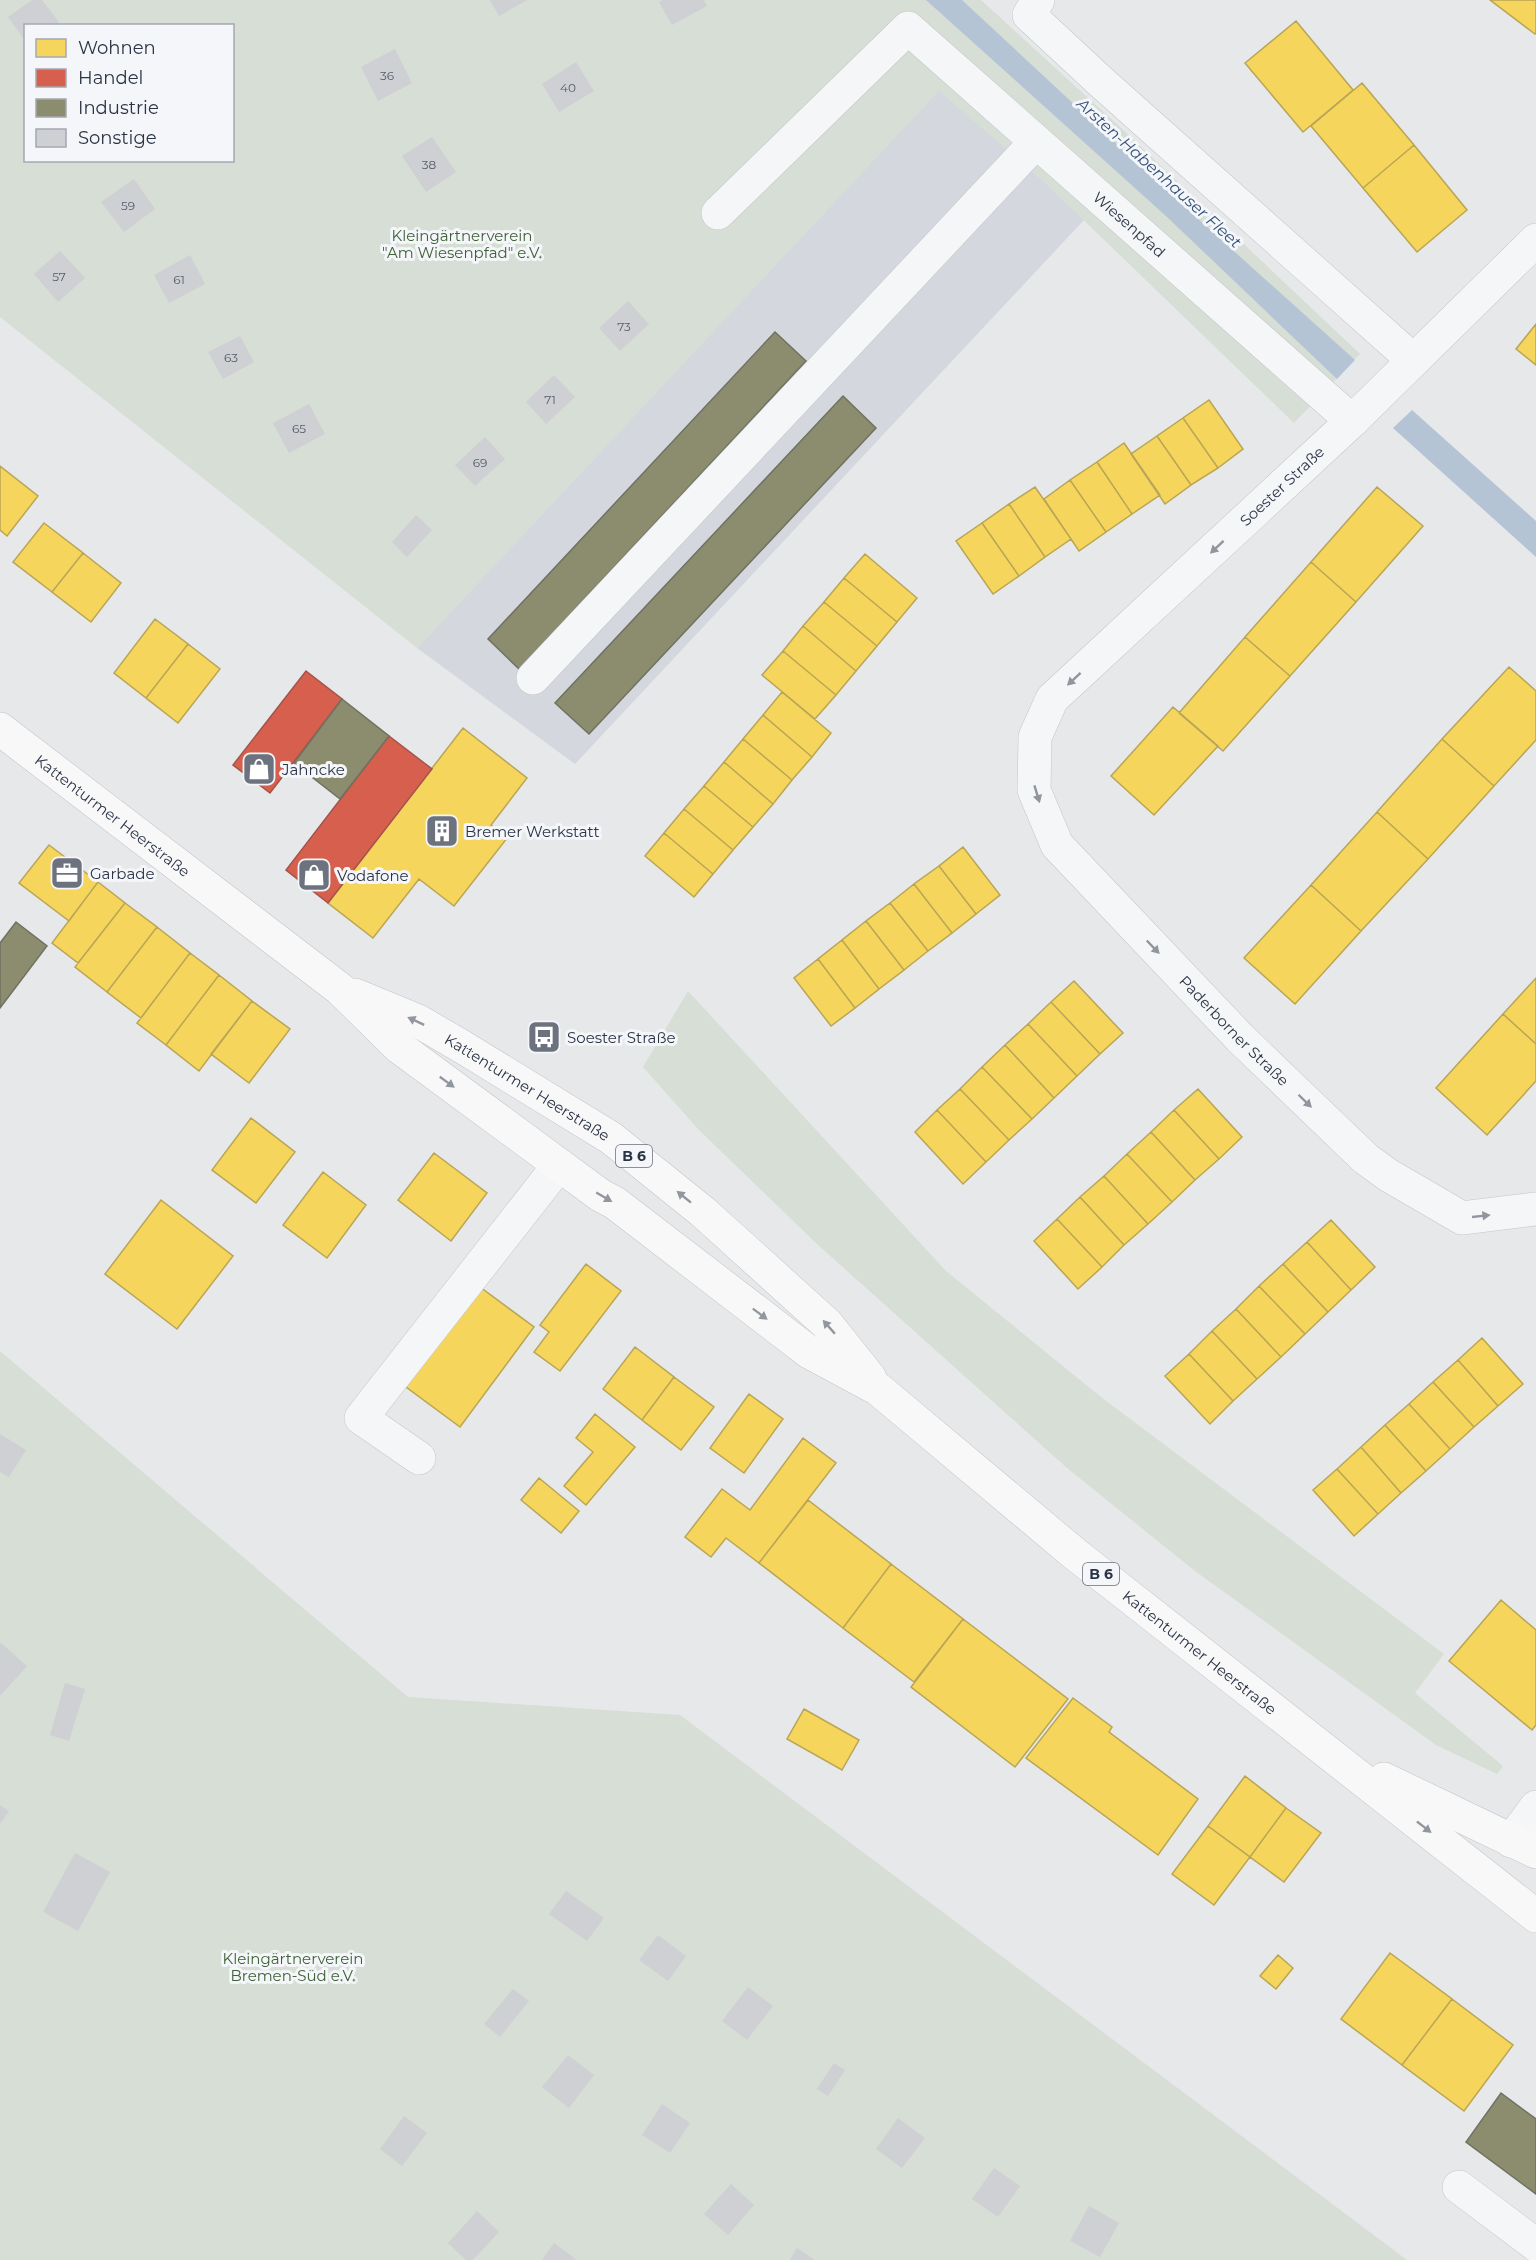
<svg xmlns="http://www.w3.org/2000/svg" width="1536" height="2260" font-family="Montserrat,sans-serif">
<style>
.built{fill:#d4d7dd}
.green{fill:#d6ded6;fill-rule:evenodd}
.water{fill:#b4c4d5}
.homes{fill:#f6d55c;stroke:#b9a555;stroke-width:1.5}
.shops{fill:#d6604d;stroke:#a3534b;stroke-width:1.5}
.industry{fill:#8c8c6e;stroke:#6f7262;stroke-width:1.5}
.building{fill:#ced0d3}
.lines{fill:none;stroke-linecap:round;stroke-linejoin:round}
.minor-casing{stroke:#c4c6c8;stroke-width:34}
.major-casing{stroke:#c2c5c8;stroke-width:34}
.minor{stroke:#f5f6f7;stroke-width:33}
.major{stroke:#f8f8f8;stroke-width:33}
.oneway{fill:#90959e}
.oneway2{fill:#92969e}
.labels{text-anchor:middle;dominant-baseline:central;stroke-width:6;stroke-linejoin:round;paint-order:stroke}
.number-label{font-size:12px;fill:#545c69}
.shield{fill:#f4f6f9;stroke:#676e7b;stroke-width:1.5}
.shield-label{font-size:14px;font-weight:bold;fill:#2b3445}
.street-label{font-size:15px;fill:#2b3445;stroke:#f4f6f9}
.park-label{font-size:15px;fill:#3f6138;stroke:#f4f6f9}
.poi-label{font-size:15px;fill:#2b3445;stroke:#f4f6f9;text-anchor:start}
.water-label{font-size:16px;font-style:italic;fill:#34527a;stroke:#f4f6f9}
</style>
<rect width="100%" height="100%" fill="#e6e8ea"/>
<path class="built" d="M939,90L1041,179L1084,220L575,764L417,648Z"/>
<path class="green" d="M0,0H981L1121,128L1360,354L1294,423L1041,179L939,91L417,648L0,317ZM26,26H232V160H26Z
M688,991L946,1271L1101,1397L1444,1654L1415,1693L1503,1766L1497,1774L1436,1745L1195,1571L1067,1468L817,1244L699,1130L643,1067Z
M0,1351L408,1697L680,1715L1407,2260H0Z"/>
<path class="water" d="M926,0H962L1177,200L1355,360L1337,379L1167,217Z
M1412,410L1536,521V557L1393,428Z"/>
<path class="homes" d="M1490,0H1536V33L1535,34Z
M1296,21L1353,90L1303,132L1245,63Z
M1362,83L1414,145L1363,188L1311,126Z
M1414,145L1467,210L1417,252L1363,188Z
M1536,324V365L1516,349Z
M1209,400L1243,449L1218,468L1183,418Z
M1183,418L1218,468L1191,485L1157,436Z
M1157,436L1191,485L1165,504L1131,454Z
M1124,443L1160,495L1132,514L1097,462Z
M1097,462L1132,514L1106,532L1070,480Z
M0,466L38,496L7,536L0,530Z
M1070,480L1106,532L1079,551L1044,499Z
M1035,487L1071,539L1045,557L1009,504Z
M1377,487L1423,526L1356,602L1311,562Z
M1009,504L1045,557L1019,576L982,523Z
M44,523L83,553L52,592L13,562Z
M982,523L1019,576L993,594L956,541Z
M83,553L121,583L91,622L52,592Z
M865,554L917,598L897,622L844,578Z
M1311,562L1356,602L1290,676L1245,637Z
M844,578L897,622L877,646L824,602Z
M824,602L877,646L856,671L803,626Z
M155,619L188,644L146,698L114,673Z
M803,626L856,671L836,695L783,651Z
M1245,637L1290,676L1223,751L1179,713Z
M188,644L220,669L178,723L146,698Z
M783,651L836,695L815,719L762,675Z
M1509,667L1536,691V740L1494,786L1442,739Z
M782,692L831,733L812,757L763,715Z
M1173,707L1218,746L1154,815L1111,776Z
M763,715L812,757L792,780L743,739Z
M463,728L527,778L491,825L508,837L454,906L419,879L373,938L328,903Z
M743,739L792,780L773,804L724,762Z
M1442,739L1494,786L1428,859L1377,812Z
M724,762L773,804L753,827L704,786Z
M704,786L753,827L733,850L684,809Z
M684,809L733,850L713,874L664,833Z
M1377,812L1428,859L1361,931L1311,885Z
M664,833L713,874L694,897L645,856Z
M49,845L98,882L69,921L19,883Z
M963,847L1000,895L976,914L939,866Z
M939,866L976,914L952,933L914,884Z
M98,882L125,903L78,963L52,943Z
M914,884L952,933L928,951L890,903Z
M1311,885L1361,931L1295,1004L1244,958Z
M125,903L157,927L107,992L75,967Z
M890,903L928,951L904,970L866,921Z
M866,921L904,970L879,989L842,940Z
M157,927L190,953L141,1018L107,992Z
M842,940L879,989L855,1008L818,959Z
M190,953L219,975L166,1045L137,1023Z
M818,959L855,1008L831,1026L794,978Z
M219,975L252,1001L199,1071L166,1045Z
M1536,978V1044L1503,1014Z
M1074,981L1123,1033L1100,1054L1051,1002Z
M252,1001L290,1029L249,1083L211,1054Z
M1051,1002L1100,1054L1077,1076L1028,1024Z
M1503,1014L1536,1044V1081L1487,1135L1436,1088Z
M1028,1024L1077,1076L1054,1098L1005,1045Z
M1005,1045L1054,1098L1032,1119L982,1067Z
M982,1067L1032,1119L1009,1140L960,1089Z
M960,1089L1009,1140L986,1162L937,1110Z
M1198,1089L1242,1137L1219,1159L1174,1110Z
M937,1110L986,1162L963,1184L915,1132Z
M1174,1110L1219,1159L1195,1180L1151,1132Z
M251,1118L295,1152L256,1203L212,1170Z
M1151,1132L1195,1180L1172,1202L1127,1154Z
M434,1153L487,1193L451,1241L398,1200Z
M1127,1154L1172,1202L1148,1224L1104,1176Z
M323,1172L366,1205L327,1258L283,1225Z
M1104,1176L1148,1224L1124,1245L1080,1197Z
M1080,1197L1124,1245L1102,1267L1057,1219Z
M161,1200L233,1256L177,1329L105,1274Z
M1057,1219L1102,1267L1078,1289L1034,1241Z
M1331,1220L1375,1267L1351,1290L1307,1242Z
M1307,1242L1351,1290L1328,1312L1283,1264Z
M586,1264L621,1291L560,1371L534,1352L549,1332L540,1325Z
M1283,1264L1328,1312L1305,1334L1259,1286Z
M476,1284L534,1327L460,1427L402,1384Z
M1259,1286L1305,1334L1281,1357L1236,1309Z
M1236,1309L1281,1357L1257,1379L1212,1331Z
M1212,1331L1257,1379L1233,1401L1189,1354Z
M1482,1338L1523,1384L1498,1406L1458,1360Z
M635,1347L674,1377L642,1420L603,1389Z
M1189,1354L1233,1401L1210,1424L1165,1376Z
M1458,1360L1498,1406L1474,1427L1433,1382Z
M674,1377L714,1407L681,1450L642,1420Z
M1433,1382L1474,1427L1450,1449L1409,1404Z
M749,1394L783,1419L744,1473L710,1448Z
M1409,1404L1450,1449L1426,1471L1385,1425Z
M595,1414L635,1447L586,1505L564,1486L593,1452L576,1438Z
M1385,1425L1426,1471L1401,1493L1361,1447Z
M803,1438L836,1463L759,1563L726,1538L711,1557L685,1537L722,1489L750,1510Z
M1361,1447L1401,1493L1378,1514L1337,1469Z
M1337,1469L1378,1514L1354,1536L1313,1490Z
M539,1478L579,1511L561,1533L521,1500Z
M808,1500L891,1564L843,1628L759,1563Z
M891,1564L963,1619L914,1682L843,1628Z
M1501,1600L1536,1630V1725L1532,1730L1449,1661Z
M963,1619L1068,1699L1015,1767L911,1687Z
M1073,1698L1112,1727L1109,1732L1198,1799L1158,1855L1026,1758Z
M804,1709L859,1740L842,1770L787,1739Z
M1245,1776L1286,1808L1250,1857L1208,1826Z
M1286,1808L1321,1833L1284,1882L1250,1857Z
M1208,1826L1250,1857L1214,1905L1172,1874Z
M1390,1953L1452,1999L1402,2065L1341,2019Z
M1278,1955L1293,1968L1276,1989L1260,1976Z
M1452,1999L1513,2045L1464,2111L1402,2065Z"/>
<path class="shops" d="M306,671L342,699L270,793L233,765Z
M389,736L432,769L328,903L286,870Z"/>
<path class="industry" d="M775,332L806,361L519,669L488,639Z
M843,396L876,428L589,734L555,703Z
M342,699L389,736L340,799L294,763Z
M16,922L47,946L0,1008V943Z
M1501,2093L1536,2119V2194L1466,2142Z"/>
<path class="building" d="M32,0H42L59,22L54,26H26V42L8,17Z
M490,0H527L499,16Z
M663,0H704L707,6L672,25L659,2Z
M395,49L412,83L378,101L361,67Z
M576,62L594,91L559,112L542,84Z
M432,137L456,172L426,192L402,156Z
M134,179L155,209L124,232L101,202Z
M60,251L85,278L58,302L34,274Z
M190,255L205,284L169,303L154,275Z
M628,301L649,324L620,351L599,328Z
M240,336L254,362L223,379L208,352Z
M554,375L575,397L546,424L526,402Z
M309,404L325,434L289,453L273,423Z
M485,437L505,459L475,486L455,465Z
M416,515L432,530L407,557L392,542Z
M0,1434L26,1450L9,1477L0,1472Z
M1,1643L27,1666L0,1696V1644Z
M65,1683L85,1689L69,1741L50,1735Z
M0,1805L9,1811L0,1824Z
M75,1853L110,1872L78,1931L43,1912Z
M566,1891L604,1918L587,1941L549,1914Z
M658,1935L686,1956L668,1981L639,1960Z
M748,1987L773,2006L747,2040L722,2021Z
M513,1989L529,2001L500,2037L484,2024Z
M568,2055L594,2075L569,2108L542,2087Z
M834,2063L845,2070L828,2096L817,2089Z
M662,2104L690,2123L670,2153L642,2135Z
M404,2116L427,2133L402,2166L380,2149Z
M898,2118L925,2138L902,2168L876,2149Z
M994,2168L1020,2186L998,2217L972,2199Z
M731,2184L754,2205L728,2235L704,2214Z
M1089,2206L1119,2223L1100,2257L1070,2241Z
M477,2211L499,2232L473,2260H466L448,2243Z
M554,2243L577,2260H542Z
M797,2248L815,2260H790Z"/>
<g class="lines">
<defs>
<g id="minor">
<path d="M1038,0L1029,15L1100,81L1413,360"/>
<path id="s1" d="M718,213L908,28L1352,421"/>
<path id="s2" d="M1536,240L1352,421L1052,699L1035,737L1034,790L1057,845L1240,1038L1366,1159L1388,1175L1462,1218L1536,1209"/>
<path d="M533,678L1036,142"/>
<path d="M419,1458L361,1418L559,1165"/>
<path d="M1511,1841L1536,1807"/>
<path d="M1459,2187L1536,2245"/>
</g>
<g id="major">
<path id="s3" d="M0,729L340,989L399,1047L600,1195L615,1203L809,1352L878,1389L1075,1554L1536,1916"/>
<path id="s4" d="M355,995L418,1021L461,1046L611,1138L703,1212L827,1324L870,1378"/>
<path d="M1384,1779L1536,1852"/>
</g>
</defs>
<use href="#minor" class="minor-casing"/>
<use href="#major" class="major-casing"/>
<use href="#minor" class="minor"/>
<use href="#major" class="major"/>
</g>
<defs><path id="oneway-solid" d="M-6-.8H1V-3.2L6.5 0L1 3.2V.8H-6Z" transform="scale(1.5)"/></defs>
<g class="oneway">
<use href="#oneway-solid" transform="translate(1217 547) rotate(137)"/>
<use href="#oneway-solid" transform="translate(1074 679) rotate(137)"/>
<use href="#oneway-solid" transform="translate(1037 794) rotate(73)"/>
<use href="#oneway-solid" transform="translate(1153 947) rotate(46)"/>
<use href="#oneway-solid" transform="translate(1305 1101) rotate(44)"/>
<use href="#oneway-solid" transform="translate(1481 1216) rotate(-6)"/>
</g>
<g class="oneway2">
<use href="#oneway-solid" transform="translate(416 1021) rotate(-155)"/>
<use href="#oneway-solid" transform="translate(447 1082) rotate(36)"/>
<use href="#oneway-solid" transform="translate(604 1197) rotate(30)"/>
<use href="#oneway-solid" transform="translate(684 1197) rotate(-141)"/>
<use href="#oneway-solid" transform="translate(760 1314) rotate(37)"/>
<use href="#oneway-solid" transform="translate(829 1327) rotate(-131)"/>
<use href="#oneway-solid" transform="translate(1424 1827) rotate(38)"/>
</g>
<defs>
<symbol id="shop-square" viewBox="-11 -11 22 22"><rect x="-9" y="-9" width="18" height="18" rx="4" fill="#6c737f" stroke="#f4f6f9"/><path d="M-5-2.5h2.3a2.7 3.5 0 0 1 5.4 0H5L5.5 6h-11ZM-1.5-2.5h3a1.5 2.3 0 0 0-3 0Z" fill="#fff"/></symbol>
<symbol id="building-square" viewBox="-11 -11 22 22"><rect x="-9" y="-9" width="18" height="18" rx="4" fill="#6c737f" stroke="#f4f6f9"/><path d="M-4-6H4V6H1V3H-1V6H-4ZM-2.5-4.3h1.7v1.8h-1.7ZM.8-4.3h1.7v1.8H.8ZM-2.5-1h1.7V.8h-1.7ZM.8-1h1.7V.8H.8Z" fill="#fff"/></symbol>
<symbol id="office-square" viewBox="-11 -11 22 22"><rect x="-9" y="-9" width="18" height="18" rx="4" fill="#6c737f" stroke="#f4f6f9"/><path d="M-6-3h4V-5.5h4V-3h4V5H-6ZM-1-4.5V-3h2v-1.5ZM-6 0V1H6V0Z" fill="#fff"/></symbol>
<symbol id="bus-square" viewBox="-11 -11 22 22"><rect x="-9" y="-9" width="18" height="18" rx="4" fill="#6c737f" stroke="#f4f6f9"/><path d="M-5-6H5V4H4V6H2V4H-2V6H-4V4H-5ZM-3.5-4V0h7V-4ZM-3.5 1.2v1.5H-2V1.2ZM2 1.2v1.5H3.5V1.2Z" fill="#fff"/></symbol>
</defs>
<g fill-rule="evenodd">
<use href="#shop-square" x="240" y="750" width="38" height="38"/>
<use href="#building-square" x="423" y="812" width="38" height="38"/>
<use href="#office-square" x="48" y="854" width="38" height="38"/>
<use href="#shop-square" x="295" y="856" width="38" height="38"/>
<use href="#bus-square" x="525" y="1018" width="38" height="38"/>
</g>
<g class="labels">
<g class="number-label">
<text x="387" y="75">36</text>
<text x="568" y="87">40</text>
<text x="429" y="164">38</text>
<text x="128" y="205">59</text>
<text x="59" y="276">57</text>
<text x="179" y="279">61</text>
<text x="624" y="326">73</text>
<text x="231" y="357">63</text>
<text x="550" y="399">71</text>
<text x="299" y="428">65</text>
<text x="480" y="462">69</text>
</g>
<g class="shield">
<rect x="616" y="1145" width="36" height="22" rx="4.5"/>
<rect x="1083" y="1563" width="36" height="22" rx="4.5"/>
</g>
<g class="shield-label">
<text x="634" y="1156">B 6</text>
<text x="1101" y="1574">B 6</text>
</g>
<g class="street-label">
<text stroke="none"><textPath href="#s1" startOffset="561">Wiesenpfad</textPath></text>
<text transform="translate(1282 486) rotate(-43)">Soester Straße</text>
<text stroke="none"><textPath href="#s3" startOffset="142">Kattenturmer Heerstraße</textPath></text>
<text stroke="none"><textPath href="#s2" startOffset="1078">Paderborner Straße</textPath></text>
<text stroke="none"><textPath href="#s4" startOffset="196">Kattenturmer Heerstraße</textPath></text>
<text stroke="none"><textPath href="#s3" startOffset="1516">Kattenturmer Heerstraße</textPath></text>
</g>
<g class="park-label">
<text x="462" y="235">Kleingärtnerverein<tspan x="462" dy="17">"Am Wiesenpfad" e.V.</tspan></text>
<text x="293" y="1958">Kleingärtnerverein<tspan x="293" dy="17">Bremen-Süd e.V.</tspan></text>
</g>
<g class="poi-label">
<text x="282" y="769">Jahncke</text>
<text x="465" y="831">Bremer Werkstatt</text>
<text x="90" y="873">Garbade</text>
<text x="337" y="875">Vodafone</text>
<text x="567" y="1037">Soester Straße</text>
</g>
<g class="water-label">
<text transform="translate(1159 173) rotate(42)">Arsten-Habenhauser Fleet</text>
</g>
</g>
<rect x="24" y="24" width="210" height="138" fill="#f4f6f9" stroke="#a4a8b1" stroke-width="1.5"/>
<rect x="36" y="39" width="30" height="18" fill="#f6d55c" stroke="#a4a8b1" stroke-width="1.5"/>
<text x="78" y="54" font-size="18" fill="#2b3445">Wohnen</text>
<rect x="36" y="69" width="30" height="18" fill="#d6604d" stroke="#a4a8b1" stroke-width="1.5"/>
<text x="78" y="84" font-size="18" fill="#2b3445">Handel</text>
<rect x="36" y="99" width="30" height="18" fill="#8c8c6e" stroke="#a4a8b1" stroke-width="1.5"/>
<text x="78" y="114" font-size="18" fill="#2b3445">Industrie</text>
<rect x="36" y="129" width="30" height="18" fill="#ced0d3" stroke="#a4a8b1" stroke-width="1.5"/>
<text x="78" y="144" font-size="18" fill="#2b3445">Sonstige</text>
</svg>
